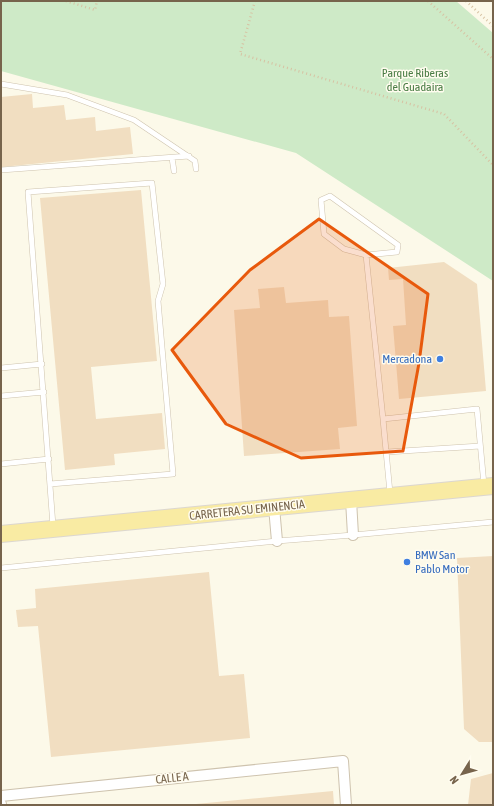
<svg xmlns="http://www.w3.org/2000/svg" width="494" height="806" font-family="'Asap Condensed',sans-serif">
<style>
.green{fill:#ceeac7}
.building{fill:#f1dec1}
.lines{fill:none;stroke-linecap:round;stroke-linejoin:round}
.lane-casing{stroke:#cec3ae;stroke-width:6}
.street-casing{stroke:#cec3ae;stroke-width:12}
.primary-casing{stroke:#dcd7d0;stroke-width:18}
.path{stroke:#d7c2a3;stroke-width:2.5;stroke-dasharray:1 3;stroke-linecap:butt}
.lane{stroke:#fff;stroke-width:5}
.street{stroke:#fff;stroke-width:10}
.primary{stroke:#f9eba3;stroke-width:16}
.marked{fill:#e8590c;fill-opacity:0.2;stroke:#e8590c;stroke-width:3;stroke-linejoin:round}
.shop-dot{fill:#3f7fe0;stroke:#fffcef;stroke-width:1.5}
.labels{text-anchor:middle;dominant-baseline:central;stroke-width:3;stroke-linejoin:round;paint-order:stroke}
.park-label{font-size:12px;fill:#497c44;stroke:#fffcef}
.shop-label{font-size:12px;fill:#366cbe;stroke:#fffcef;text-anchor:end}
.street-label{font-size:12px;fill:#77644c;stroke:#fffcef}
</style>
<rect width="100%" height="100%" fill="#fcf9e9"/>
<path class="green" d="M1,1H456L493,33V281L296,153L1,71Z"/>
<path class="building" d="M32,94L33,108L64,105L66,120L95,117L96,131L130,127L133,154L2,167L1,159V97Z
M141,190L157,361L91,367L96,419L162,413L165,449L114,454L115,465L65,470L40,198Z
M444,262L477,284L486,391L399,399L393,326L406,325L403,279L389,280L388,268Z
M284,287L286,303L328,300L329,317L349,316L357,426L338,428L340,449L244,456L234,310L260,308L258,289Z
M493,556V742H479L464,729L457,558Z
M209,572L219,676L244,674L250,738L51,757L38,626L18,627L16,610L36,608L35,589Z
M493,773V805H468L471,779Z
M333,791L334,805H196V804Z"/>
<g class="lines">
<defs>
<path id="lane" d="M1,84L67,95L134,120L195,161L196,169
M172,158L174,171
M1,170L189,156
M330,196L398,245L397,252L366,255L344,249L324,234L321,200Z
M366,255L383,419L477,409L484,485
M1,368L42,364
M1,396L44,392
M383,419L390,493
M387,452L480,446
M1,464L49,459
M50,484L173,474L158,301L163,284L152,183L28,192L53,526
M1,568L277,541L353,535L493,522"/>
<path id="street" d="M351,500L353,535
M274,507L277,541
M1,796L343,761L346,805
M1,804V805"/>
<path id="primary" d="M1,534L493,486"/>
</defs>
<use href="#lane" class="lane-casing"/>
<use href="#street" class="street-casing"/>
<use href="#primary" class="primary-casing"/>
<path class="path" d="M66,1L95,10L97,1
M255,1L240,54L444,114L493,165
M428,1L493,59
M466,1L493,26"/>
<use href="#lane" class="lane"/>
<use href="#street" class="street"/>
<use href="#primary" class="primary"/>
</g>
<path class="marked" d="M319,219L428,294L419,363L403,451L301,458L226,424L172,350L250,270Z"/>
<g class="shop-dot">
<circle cx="440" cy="359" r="4"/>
<circle cx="407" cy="562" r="4"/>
</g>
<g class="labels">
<g class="park-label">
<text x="415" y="73">Parque Riberas<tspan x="415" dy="14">del Guadaira</tspan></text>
</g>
<g class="shop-label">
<text x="432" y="359">Mercadona</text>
<text x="415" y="555" text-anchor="start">BMW San<tspan x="415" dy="14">Pablo Motor</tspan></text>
</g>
<g class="street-label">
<text transform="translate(247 510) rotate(-6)">CARRETERA SU EMINENCIA</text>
<text transform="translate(172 778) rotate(-6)">CALLE A</text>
</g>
</g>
<rect width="494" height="806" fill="none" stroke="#77644c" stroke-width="4"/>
<g transform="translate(462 774) rotate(233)" stroke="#fffcef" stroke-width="3" paint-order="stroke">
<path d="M0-3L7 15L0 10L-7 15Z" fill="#77644c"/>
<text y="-6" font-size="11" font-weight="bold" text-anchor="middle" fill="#77644c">N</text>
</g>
</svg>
